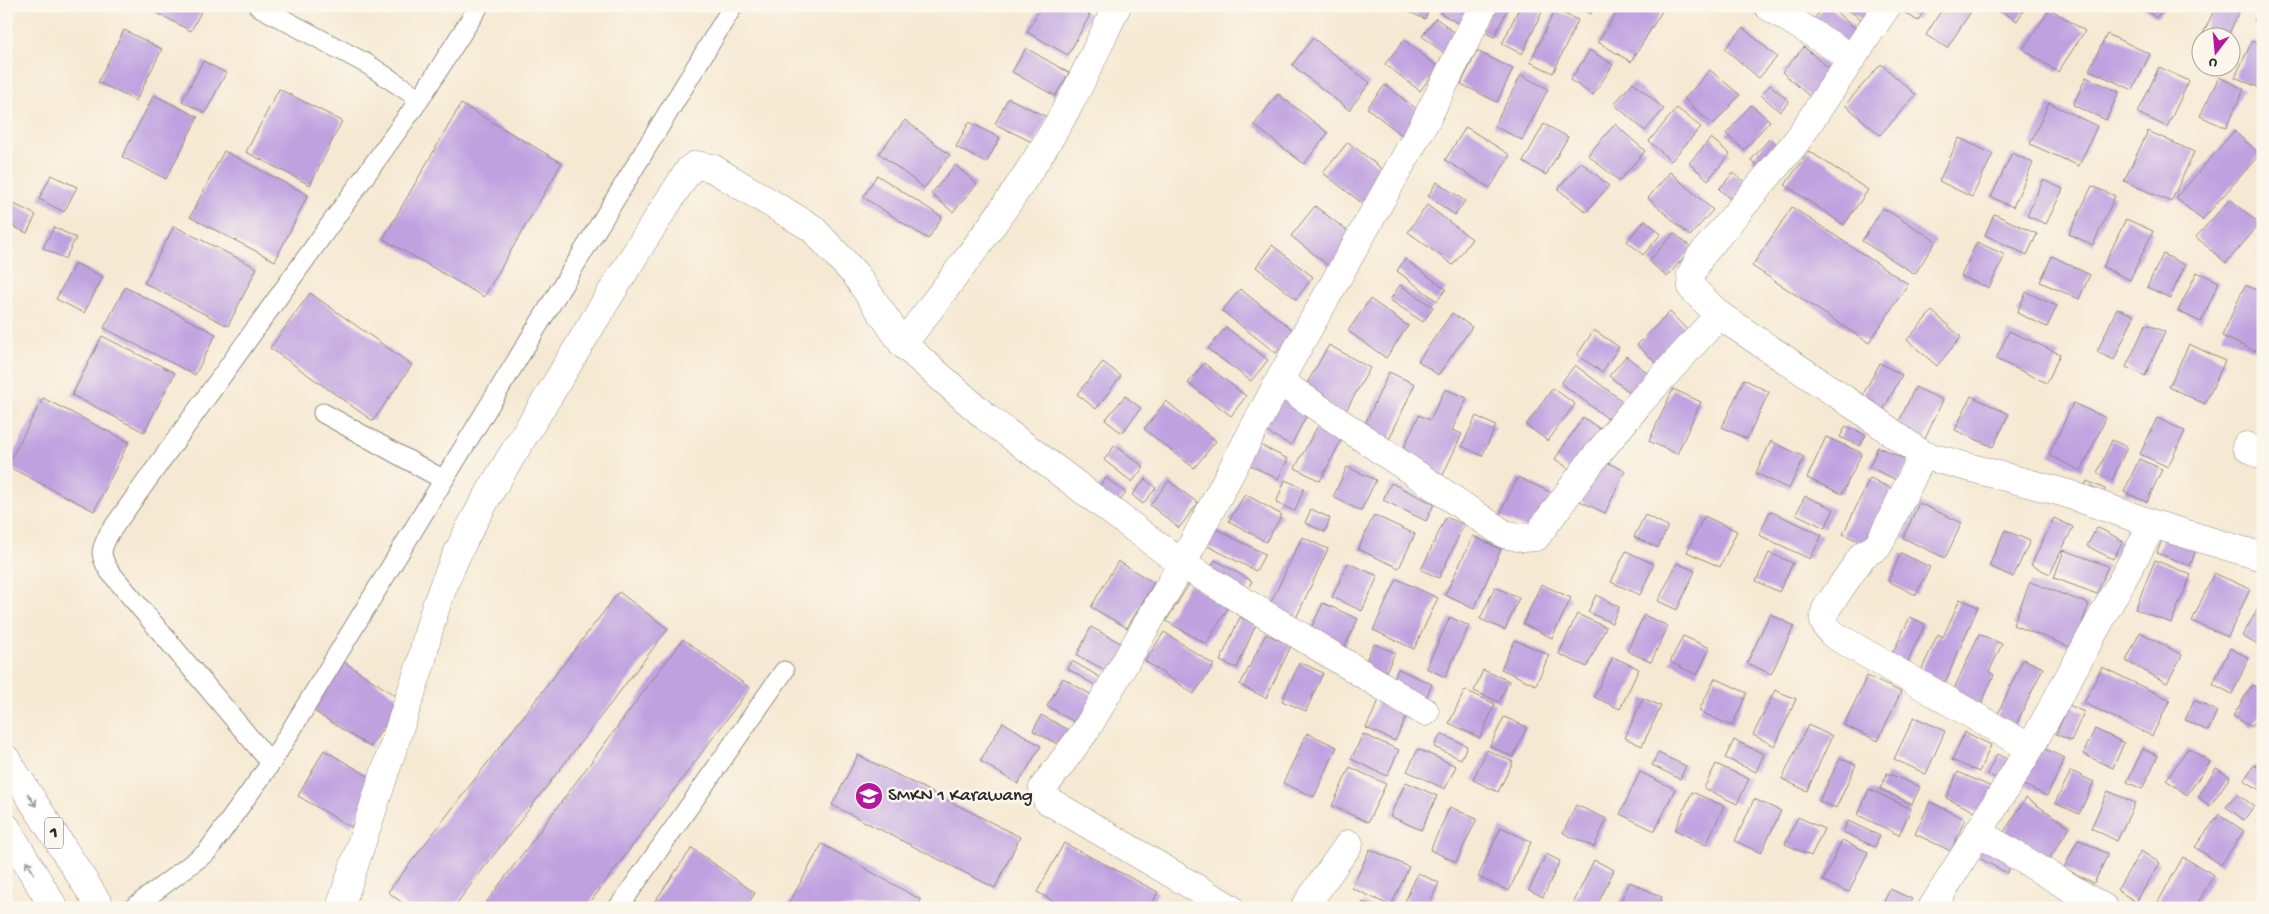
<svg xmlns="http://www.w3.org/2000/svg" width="2269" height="914" font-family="'Gochi Hand',sans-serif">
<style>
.building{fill:#bfa1e0}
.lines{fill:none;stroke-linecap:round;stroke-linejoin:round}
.lane-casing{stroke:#908a7f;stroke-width:21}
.street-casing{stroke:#908a7f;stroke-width:29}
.primary-casing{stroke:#908a7f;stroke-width:29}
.lane{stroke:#fff;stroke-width:19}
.street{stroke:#fff;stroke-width:28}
.primary{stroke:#fff;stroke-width:28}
.oneway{stroke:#a0a0a0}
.labels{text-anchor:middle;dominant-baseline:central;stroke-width:5;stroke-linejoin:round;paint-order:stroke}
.shield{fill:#fbf7ec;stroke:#696865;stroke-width:1}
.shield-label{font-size:18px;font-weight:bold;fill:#2b2b2b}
.poi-label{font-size:19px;fill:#2b2b2b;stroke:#fbf7ec;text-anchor:start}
</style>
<rect width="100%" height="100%" fill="#fbf7ec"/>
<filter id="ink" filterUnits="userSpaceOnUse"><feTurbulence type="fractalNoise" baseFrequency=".02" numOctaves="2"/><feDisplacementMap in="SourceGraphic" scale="10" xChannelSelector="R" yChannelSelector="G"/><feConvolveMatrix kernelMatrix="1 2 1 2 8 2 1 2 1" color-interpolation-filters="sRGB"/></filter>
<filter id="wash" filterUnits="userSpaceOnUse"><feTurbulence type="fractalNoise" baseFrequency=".0096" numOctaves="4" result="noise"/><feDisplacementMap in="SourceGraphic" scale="20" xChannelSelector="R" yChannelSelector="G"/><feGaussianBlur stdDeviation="1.12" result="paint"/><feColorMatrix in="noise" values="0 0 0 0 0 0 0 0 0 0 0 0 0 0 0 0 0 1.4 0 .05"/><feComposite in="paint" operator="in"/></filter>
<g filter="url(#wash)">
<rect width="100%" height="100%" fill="#f6e9d3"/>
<g id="blocks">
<path class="building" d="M144,6H204L191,31Z
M1041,6H1074L1090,15L1068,55L1027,32Z
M1409,6H1430L1425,19L1407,11Z
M1444,6H1477L1465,27L1440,13Z
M1492,6H1509L1494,37L1481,31Z
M1520,6H1545L1522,54L1502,44Z
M1577,6H1595L1591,14Z
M1621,6H1665L1631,62L1598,42Z
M1825,6H1829L1863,35L1849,52L1812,21Z
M1843,6H1863L1872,13L1865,22Z
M1899,6H1927L1918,21L1897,8Z
M1944,6H1966L1972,10L1947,48L1926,35Z
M1993,6H2026L2017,21Z
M2141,6H2166L2156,18Z
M2216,6H2227L2239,12L2227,38H2202V59L2193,55Z
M2050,9L2085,31L2058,72L2023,49Z
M1555,10L1578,20L1553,73L1530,62Z
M2263,11V28L2254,21Z
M1436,18L1464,40L1450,58L1422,36Z
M1743,28L1777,57L1759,78L1725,49Z
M124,30L162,49L136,101L98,82Z
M2107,34L2150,54L2133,90L2089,70Z
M1313,38L1370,83L1349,110L1292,65Z
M1404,40L1438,67L1420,91L1385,64Z
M2252,41L2263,46L2262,89L2235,77Z
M1804,47L1837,75L1815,101L1782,72Z
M1026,48L1069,73L1055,96L1012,72Z
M1590,50L1613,65L1593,95L1570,80Z
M1477,51L1513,69L1497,102L1461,84Z
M203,61L226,73L205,113L182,101Z
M1881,64L1916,95L1880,135L1845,105Z
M2159,67L2189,81L2167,127L2138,113Z
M1710,70L1740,95L1713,125L1684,99Z
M1521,75L1548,89L1522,140L1494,126Z
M2086,77L2119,92L2106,120L2073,105Z
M2219,77L2244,89L2226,128L2200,116Z
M1633,82L1664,109L1645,131L1614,104Z
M1385,85L1422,113L1403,136L1367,108Z
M1770,85L1789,101L1780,112L1761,95Z
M279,89L342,121L310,185L246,152Z
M1278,94L1328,133L1304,164L1254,125Z
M154,95L198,117L166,179L122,157Z
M1008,98L1047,117L1034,143L995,124Z
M2049,103L2097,126L2079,166L2030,144Z
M461,104L562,163L484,297L383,239Z
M1751,105L1770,121L1744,150L1726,134Z
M1677,108L1701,127L1671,161L1649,141Z
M905,120L950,155L924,188L879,153Z
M969,122L1000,138L986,163L956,147Z
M1544,124L1568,137L1546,175L1523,162Z
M1615,124L1645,151L1619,181L1588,155Z
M1466,127L1510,155L1490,188L1445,160Z
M2148,131L2194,152L2171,202L2124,181Z
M2234,131L2260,154L2202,220L2176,198Z
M1711,138L1730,154L1708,180L1689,163Z
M1770,138L1786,152L1767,174L1751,160Z
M1959,138L1993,154L1972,197L1939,181Z
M1348,142L1386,172L1362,203L1323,173Z
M224,151L308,195L275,261L190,217Z
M1809,151L1868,190L1844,225L1785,185Z
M2012,153L2033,163L2013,207L1991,197Z
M1581,162L1609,186L1586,212L1558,189Z
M955,165L977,184L953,212L931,194Z
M1670,172L1713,210L1690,236L1648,198Z
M1733,173L1752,188L1737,205L1719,189Z
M51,175L77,187L64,212L39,199Z
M877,175L942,217L928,239L863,197Z
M2043,180L2063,189L2046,224L2027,216Z
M1437,182L1465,201L1455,215L1428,196Z
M2092,186L2115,196L2093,245L2069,234Z
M2230,199L2260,224L2226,263L2196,237Z
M8,201L36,215L27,233L6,223Z
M1427,205L1472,239L1453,265L1408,232Z
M1315,206L1354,236L1330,267L1291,236Z
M1792,207L1908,284L1869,343L1752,266Z
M1883,208L1936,241L1915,274L1862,241Z
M1994,214L2037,234L2027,255L1985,235Z
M2126,219L2153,231L2130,280L2103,267Z
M1645,220L1661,234L1643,255L1627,241Z
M174,226L257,268L228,326L144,283Z
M54,227L76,238L65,259L43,248Z
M1674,233L1692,248L1667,277L1649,261Z
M1977,242L2005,255L1989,288L1961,276Z
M1272,245L1313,277L1296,299L1256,267Z
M2163,254L2185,265L2170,298L2147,287Z
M2052,256L2090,275L2079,299L2040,282Z
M1405,259L1446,289L1437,301L1397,271Z
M75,263L103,277L84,313L56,299Z
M2197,272L2219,282L2201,322L2178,311Z
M1400,285L1433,307L1423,322L1390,300Z
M2245,285L2263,293V334L2255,351L2222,336Z
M125,287L216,334L195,375L104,328Z
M1240,289L1294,331L1276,353L1222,311Z
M2026,292L2057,306L2047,327L2017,313Z
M310,293L412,365L373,421L270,348Z
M1370,299L1408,326L1386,358L1348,331Z
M2117,308L2134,316L2114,360L2097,352Z
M1932,311L1961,337L1937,366L1907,340Z
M1670,312L1694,337L1662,369L1637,345Z
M1452,313L1472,327L1438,375L1418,361Z
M2146,324L2165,332L2145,376L2126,367Z
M1226,327L1268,360L1251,381L1208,349Z
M1594,330L1619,347L1602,372L1577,355Z
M2009,331L2060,354L2047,383L1996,359Z
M102,336L175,373L144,432L72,395Z
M2189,344L2225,361L2205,404L2169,387Z
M1329,345L1370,368L1344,414L1303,390Z
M1626,356L1649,374L1632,394L1609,376Z
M1103,362L1121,376L1096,409L1077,394Z
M1204,363L1246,396L1231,416L1188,383Z
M1880,363L1902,375L1883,410L1861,398Z
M1575,365L1625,403L1611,421L1561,383Z
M1389,372L1415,384L1385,448L1360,435Z
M1744,379L1769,392L1747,439L1722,427Z
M1915,387L1943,400L1925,439L1897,426Z
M1553,388L1575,404L1548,441L1526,425Z
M1445,389L1467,398L1452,430L1462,434L1441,479L1398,460L1419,415L1430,420Z
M1673,389L1701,402L1677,454L1649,441Z
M1125,396L1141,408L1122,433L1105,420Z
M1282,396L1309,411L1291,445L1263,430Z
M1971,396L2009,414L1993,447L1955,430Z
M43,398L129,442L94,511L7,466Z
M1166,401L1216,441L1194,468L1144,429Z
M2073,403L2106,418L2081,471L2049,455Z
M1476,416L1496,426L1482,456L1462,446Z
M1583,417L1606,433L1578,475L1555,459Z
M2157,418L2185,431L2168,467L2140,454Z
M1321,420L1345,433L1320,481L1295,468Z
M1846,426L1866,435L1860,446L1840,437Z
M1826,437L1862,453L1842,494L1807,478Z
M2112,440L2127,447L2112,480L2097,473Z
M1252,441L1288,459L1278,479L1242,461Z
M1771,441L1804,457L1789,489L1756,473Z
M1115,445L1144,467L1132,482L1104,460Z
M1878,447L1909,461L1899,481L1869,467Z
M1598,458L1625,471L1605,513L1578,500Z
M2139,459L2162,469L2147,502L2124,492Z
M1347,467L1376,480L1361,511L1333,497Z
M1518,477L1552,493L1534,532L1499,516Z
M1106,478L1126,493L1113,509L1093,494Z
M1870,478L1897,491L1871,547L1843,534Z
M1145,479L1156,488L1143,504L1132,495Z
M1285,480L1304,488L1295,511L1276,503Z
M1169,481L1198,503L1179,528L1150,505Z
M2087,481L2105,489L2098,504L2080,496Z
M1391,483L1434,504L1426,521L1383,500Z
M1245,494L1282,515L1266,542L1229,521Z
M1805,496L1834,509L1825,528L1796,514Z
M1919,503L1962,523L1945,558L1903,538Z
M1311,509L1330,518L1325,532L1305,523Z
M1770,511L1822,535L1810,559L1759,535Z
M1374,515L1415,534L1399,568L1358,549Z
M1645,515L1668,526L1658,548L1634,537Z
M1704,516L1737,531L1720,567L1687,552Z
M1446,517L1464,525L1439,578L1421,570Z
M2054,518L2073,527L2050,574L2031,565Z
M1208,525L1265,554L1256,571L1200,542Z
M2097,527L2123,541L2113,559L2087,546Z
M2005,530L2030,541L2013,577L1989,566Z
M2165,532L2198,544L2190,566L2157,553Z
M1473,536L1501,549L1474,609L1445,595Z
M1302,537L1328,549L1292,627L1265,615Z
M2064,550L2108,566L2097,594L2054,578Z
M1626,551L1654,564L1640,595L1611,582Z
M1769,553L1793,563L1779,592L1756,581Z
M1901,553L1930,567L1916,595L1888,581Z
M1215,560L1252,581L1243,599L1205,577Z
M2155,560L2191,575L2171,623L2135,609Z
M1118,561L1154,583L1127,628L1091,607Z
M1348,563L1378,576L1362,611L1332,597Z
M1677,563L1695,571L1677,610L1658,601Z
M2214,573L2250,589L2228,637L2192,621Z
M1397,579L1438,598L1414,649L1373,630Z
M2030,582L2089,604L2073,648L2013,625Z
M1189,584L1228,608L1206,644L1166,621Z
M1541,584L1571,598L1552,638L1523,624Z
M1495,587L1519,598L1505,630L1480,619Z
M619,592L668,629L453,908H409L388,892Z
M1596,595L1619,607L1612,623L1588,612Z
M1960,599L1978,607L1940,694L1916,682L1938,634L1943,637Z
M2263,600V648L2242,636Z
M1323,603L1358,619L1343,650L1308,634Z
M1577,614L1606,627L1587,667L1559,654Z
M1770,614L1794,626L1771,674L1747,663Z
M1644,615L1668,626L1651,662L1627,651Z
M1240,617L1256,624L1237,668L1220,661Z
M1450,617L1469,626L1445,677L1426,668Z
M1910,617L1925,624L1903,672L1887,665Z
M1091,627L1128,647L1114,675L1077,655Z
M1164,632L1214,665L1194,694L1145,661Z
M2140,632L2182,655L2167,683L2126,661Z
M1266,634L1291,646L1266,698L1240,685Z
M1979,634L2002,644L1989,672L1994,675L1977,713L1949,700Z
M1683,636L1710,648L1697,675L1670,662Z
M683,639L750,688L586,908H482Z
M1515,640L1549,655L1536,685L1501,669Z
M1374,644L1395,653L1381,682L1360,672Z
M2230,648L2249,658L2232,694L2213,684Z
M1613,657L1639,669L1620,709L1594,697Z
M2023,659L2043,668L2015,727L1996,718Z
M341,660L402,700L370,747L309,708Z
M1072,661L1110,683L1105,691L1068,669Z
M1300,662L1323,673L1306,711L1282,701Z
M2102,667L2170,700L2152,736L2084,703Z
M1398,669L1432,684L1424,703L1390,687Z
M1483,670L1509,681L1499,702L1474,691Z
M1867,676L1901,692L1878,741L1844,725Z
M1063,678L1100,700L1085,728L1047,706Z
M1715,678L1747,693L1732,726L1699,711Z
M2252,685L2263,691V709L2252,727L2233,716Z
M1465,690L1495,704L1480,738L1449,723Z
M1775,690L1796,699L1775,746L1753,735Z
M1381,696L1410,709L1395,741L1366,728Z
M1643,698L1661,706L1642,746L1625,738Z
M2194,700L2217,711L2208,731L2185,720Z
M2069,705L2084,712L2071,741L2056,734Z
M1041,715L1069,730L1061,746L1033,731Z
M1504,717L1527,727L1513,757L1490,746Z
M1914,717L1945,731L1926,774L1894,759Z
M1003,722L1041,746L1018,784L980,761Z
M1808,725L1832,736L1807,791L1782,779Z
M2095,729L2124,743L2113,768L2083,754Z
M1965,732L1991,745L1979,772L1952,760Z
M1307,733L1337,747L1314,797L1283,783Z
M1363,734L1399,750L1387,776L1351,759Z
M1441,734L1467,746L1461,759L1434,747Z
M1734,740L1764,754L1756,772L1725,758Z
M2034,744L2065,758L2047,796L2017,782Z
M2188,748L2210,762L2187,795L2166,780Z
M1418,749L1456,766L1445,789L1407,771Z
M2143,749L2158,756L2142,789L2127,782Z
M324,750L377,781L351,827L298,796Z
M1487,750L1513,762L1498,792L1473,780Z
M1658,753L1686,766L1680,779L1652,765Z
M1997,754L2013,762L2005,782L1987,774Z
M858,755L1020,837L995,888L832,805Z
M1840,758L1856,765L1836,808L1819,801Z
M1716,764L1749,779L1737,804L1704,788Z
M2254,765L2263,770V792L2244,780Z
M1350,767L1386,784L1368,822L1332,806Z
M2216,768L2230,777L2210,806L2198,797Z
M2071,771L2094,782L2079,814L2055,803Z
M1640,772L1675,789L1655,831L1620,814Z
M1958,772L1996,789L1983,815L1946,798Z
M1887,773L1920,787L1912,804L1880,789Z
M1406,782L1437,796L1421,830L1390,816Z
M1869,789L1911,809L1899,835L1858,815Z
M2108,791L2135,803L2117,841L2091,828Z
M1692,792L1724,806L1706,845L1675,830Z
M2237,794L2254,806L2244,820L2226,807Z
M2026,798L2070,827L2048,861L2004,832Z
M1754,799L1781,811L1761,853L1735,841Z
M1930,802L1965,819L1951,851L1915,834Z
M1576,805L1607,819L1594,847L1563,833Z
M1450,807L1477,819L1456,862L1430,850Z
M2219,814L2244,831L2221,865L2195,847Z
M1798,817L1824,829L1811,856L1785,844Z
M1848,821L1880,836L1875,847L1843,832Z
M1501,827L1531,842L1509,891L1478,877Z
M1981,839L2015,857L2007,873L1973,855Z
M2078,839L2108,854L2094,883L2064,868Z
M1842,840L1868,852L1849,892L1823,881Z
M1064,843L1158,892L1150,908H1066L1037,892Z
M822,844L921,900L917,908H793L788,905Z
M692,848L755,893L745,908H650Z
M1370,849L1409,867L1391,906L1352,888Z
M2141,851L2160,863L2136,902L2117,890Z
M1546,854L1560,861L1543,897L1529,890Z
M2183,857L2214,875L2195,908H2167L2158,902Z
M1594,860L1614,870L1596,908H1576L1572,906Z
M1418,873L1439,883L1427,908H1402Z
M1630,882L1662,897L1657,908H1617Z
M1890,889L1912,899L1907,908H1881Z
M1363,902L1375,908H1360Z"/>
</g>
</g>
<g filter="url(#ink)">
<use href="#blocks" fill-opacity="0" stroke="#908a7f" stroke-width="1"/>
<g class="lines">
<defs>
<path id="lane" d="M258,6L367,64L420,99L110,532C100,550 99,555 110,572L271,763
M420,99L479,6
M323,413L444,480
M133,908L207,852L271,763L733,6
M618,908L784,671"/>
<path id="street" d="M1768,6L1852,58
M1887,6L1796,142L1700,257L1691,275L1692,288L1719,315L1865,413L1923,455L2065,493L2153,524L2263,557
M903,344C963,265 1025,186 1072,99C1088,69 1102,37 1117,6
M1279,381L1504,534L1523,538L1536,537L1591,462L1640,402L1719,315
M2246,446L2263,456
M1923,455L1878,546L1863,555L1826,609C1821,623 1825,626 1834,635L2030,748
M1979,833L2104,908
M340,908L422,660C440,561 499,477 551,392C596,317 641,242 689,170L696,165L712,168L812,228L855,274L903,344L986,417L1182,564L1425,712
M1230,908L1047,800L1043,788L1086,730L1182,564L1279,381L1425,122L1483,6
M1304,908L1349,844
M1932,908L2030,748L2153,524"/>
<path id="primary" d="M6,759L101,908
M6,827L54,908"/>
</defs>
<use href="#lane" class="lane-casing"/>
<use href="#street" class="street-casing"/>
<use href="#primary" class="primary-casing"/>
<use href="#lane" class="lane"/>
<use href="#street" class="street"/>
<use href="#primary" class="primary"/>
</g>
<defs><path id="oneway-shaft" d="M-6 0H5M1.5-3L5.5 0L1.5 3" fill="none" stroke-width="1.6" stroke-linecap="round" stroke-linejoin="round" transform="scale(1.25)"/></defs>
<g class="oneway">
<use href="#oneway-shaft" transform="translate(32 800) rotate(57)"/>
<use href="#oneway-shaft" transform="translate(30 867) rotate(-121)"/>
</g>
</g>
<defs>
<symbol id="school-disc" viewBox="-11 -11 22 22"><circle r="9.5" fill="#b5179e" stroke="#fbf7ec"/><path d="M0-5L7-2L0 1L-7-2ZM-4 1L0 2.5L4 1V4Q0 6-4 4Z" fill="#fff"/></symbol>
</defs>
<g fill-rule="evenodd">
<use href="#school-disc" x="853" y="780" width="32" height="32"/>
</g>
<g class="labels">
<rect class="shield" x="45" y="817.5" width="18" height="31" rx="4"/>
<g class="shield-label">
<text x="54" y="833">1</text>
</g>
<g class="poi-label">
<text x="888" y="796">SMKN 1 Karawang</text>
</g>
</g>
<rect width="2269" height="914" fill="none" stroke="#fbf7ec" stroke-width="25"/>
<g transform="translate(2216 52) rotate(196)"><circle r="24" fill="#fbf7ec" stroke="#a8a59f"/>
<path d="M0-4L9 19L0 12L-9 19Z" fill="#b5179e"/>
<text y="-8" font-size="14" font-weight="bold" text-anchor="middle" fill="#2b2b2b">U</text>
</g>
</svg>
